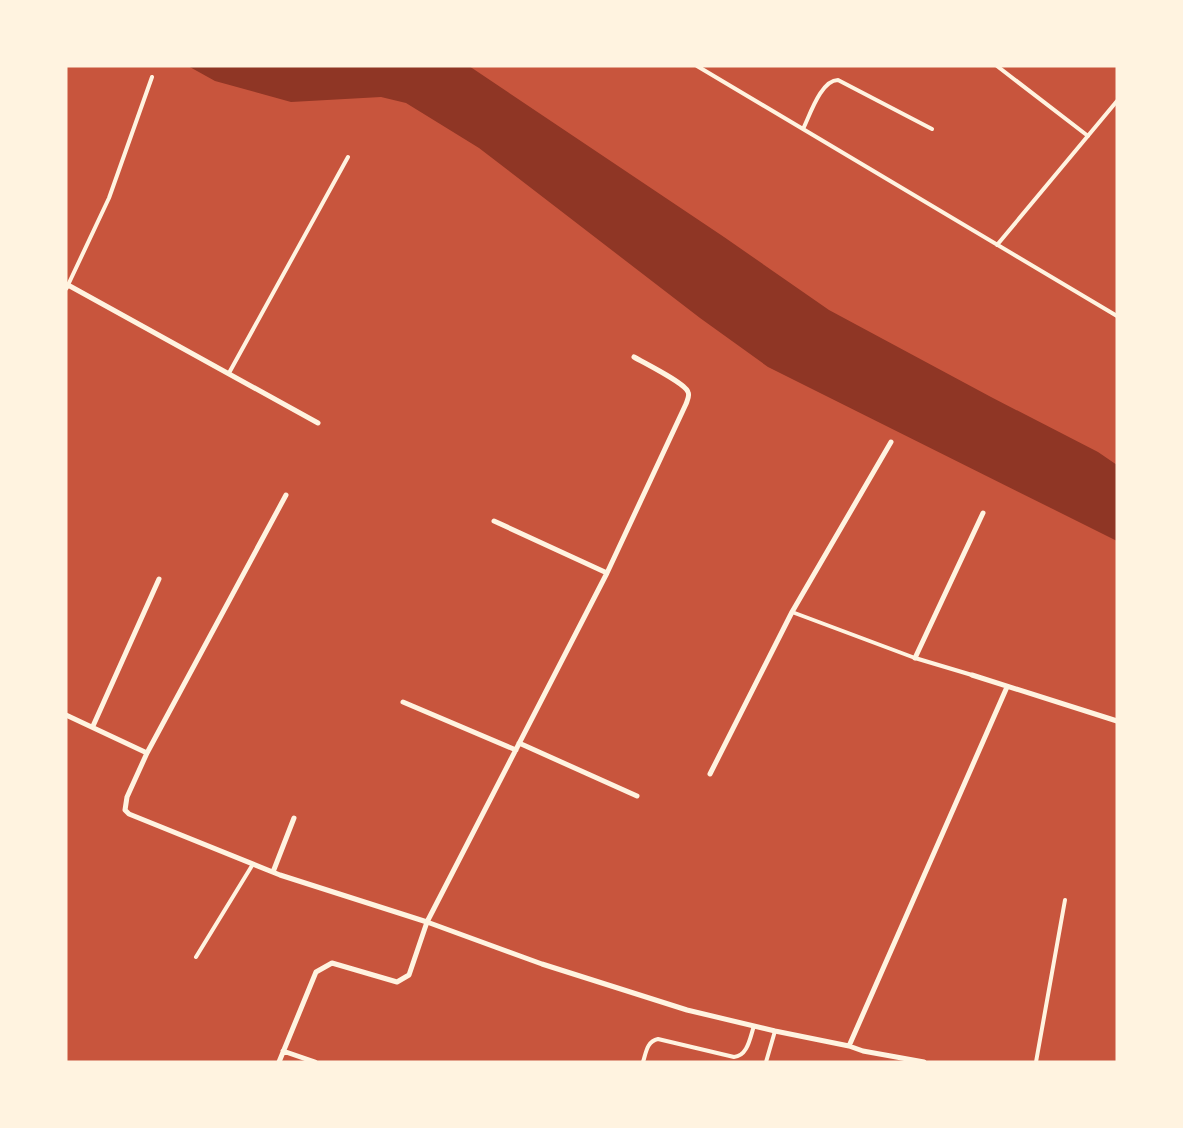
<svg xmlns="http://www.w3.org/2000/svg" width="1183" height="1128" font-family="Rubik,sans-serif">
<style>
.water{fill:#8f3625}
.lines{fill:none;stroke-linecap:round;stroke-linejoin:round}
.service{stroke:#fff3e0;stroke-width:4}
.minor{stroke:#fff3e0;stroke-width:5}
</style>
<rect width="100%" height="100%" fill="#c8553d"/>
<path class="water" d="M188,66H469L724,237L829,310L991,397L1098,452L1117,465V541L768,367L700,318L479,148L406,103L381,97L291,102L215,81Z"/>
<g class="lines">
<path class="service" d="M697,66L1117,316
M997,66L1088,136
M803,129C810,115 821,80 838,80L932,129
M997,245L1117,101
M68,285L109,198L152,77
M229,373L348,157
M792,612L915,658L972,675
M196,957L253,864
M643,1062C646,1053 647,1041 658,1039L734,1057C748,1056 750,1037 754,1026
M766,1062L775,1031
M1036,1062L1065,900"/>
<path class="minor" d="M66,288L68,285L318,423
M286,495L147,753L127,797L125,810L129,814L280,875L427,922L542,964L687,1010L775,1031L849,1046L863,1051L924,1062
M494,521L607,573
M915,658L983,513
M972,675L1117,721
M403,702L516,750
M66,715L147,753
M93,726L159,579
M519,743L637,796
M710,774L792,612L891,442
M273,872L294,818
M849,1046L1007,687
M283,1051L315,1062
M279,1062L316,972L332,963L397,982L409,975L427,922L607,573L686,404C687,401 690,396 688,392C685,383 644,363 634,357"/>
</g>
<rect width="1183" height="1128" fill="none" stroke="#fff3e0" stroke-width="135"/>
</svg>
